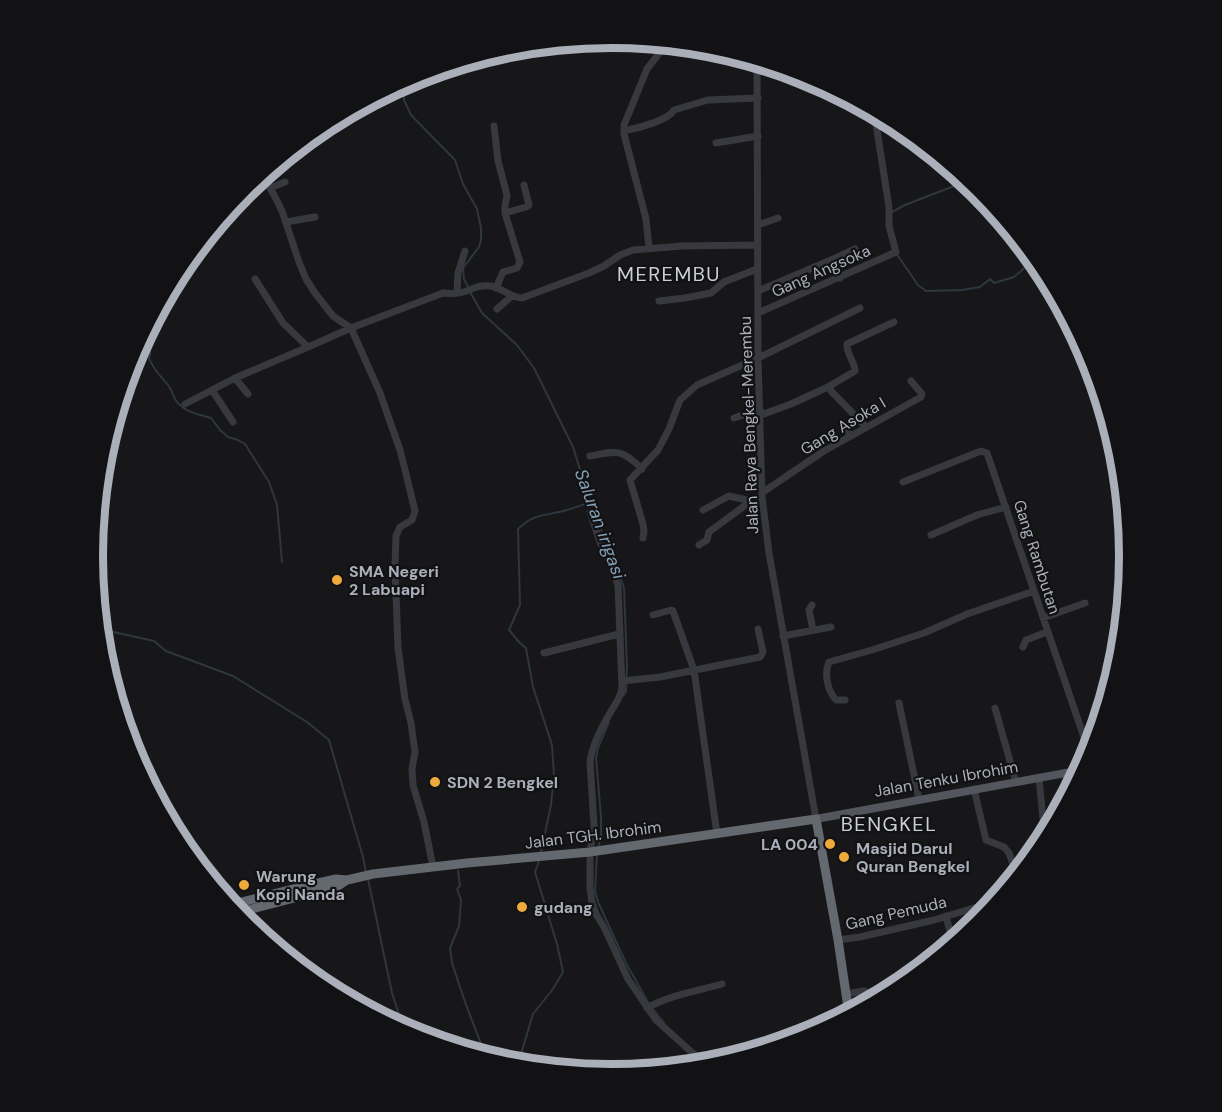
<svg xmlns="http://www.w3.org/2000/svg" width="1222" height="1112" font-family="'DM Sans',sans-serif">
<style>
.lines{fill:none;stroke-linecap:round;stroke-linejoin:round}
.stream{stroke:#2d373d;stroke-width:2}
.minor{stroke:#38393e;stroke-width:7}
.major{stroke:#54565d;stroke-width:8}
.highway{stroke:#64686f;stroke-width:9}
.poi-dot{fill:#eeaa3a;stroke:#121214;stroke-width:2}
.labels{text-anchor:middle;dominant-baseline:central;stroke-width:4.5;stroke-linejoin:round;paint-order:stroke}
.street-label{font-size:16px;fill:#aaafb9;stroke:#121214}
.poi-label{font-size:16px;font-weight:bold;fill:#aaafb9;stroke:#121214;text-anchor:start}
.water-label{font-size:18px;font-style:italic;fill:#819eb3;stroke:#121214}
.quarter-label{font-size:20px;letter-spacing:1.5px;fill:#caced5;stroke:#121214}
.rim{fill:none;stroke:#aaafb9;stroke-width:8}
</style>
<rect width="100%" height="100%" fill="#171719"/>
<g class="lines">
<path class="stream" d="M404,82V100L411,115L455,160L463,184L477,209L481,228V240L479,247L463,268L464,279L468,287
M956,172L960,183
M892,212L905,205L967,181
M896,253L918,285L926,291L962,290L980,287L990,279L994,283L1014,277L1029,264L1038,263
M470,292L482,313L517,345L534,368L573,447L583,479L588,503L599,524L608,549L617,567L624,588L627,667L626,692L623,696
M142,339C146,346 153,349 149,358C154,371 160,375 168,385C172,390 173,397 177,402C186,413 198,414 211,418L220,430L228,437L238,440L245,444L269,482L277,505L282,562
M100,629L154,641L166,651L233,676L307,722L329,740L363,857L366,873
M598,848L601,837V817L596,758L598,748L609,722
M541,852L551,805L554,776L552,745L533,687L526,648L519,642L509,630L520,605L518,529C532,515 541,516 559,512C569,510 579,506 588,503
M597,854L595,891L598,902L626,963L649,1004
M458,871L460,886L457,889L461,900L459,926L450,948L452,963L465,1002L486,1057
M368,879L392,993L404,1030
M652,1008L664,1023
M763,1049L768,1046
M708,1058L721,1059L744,1055
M514,1065L521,1054L533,1014L553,989L563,972L557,944L535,872L539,861"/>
<path class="minor" d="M757,61L758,358L762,497L769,553L816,819
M494,126L498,161L507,195L505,206V213L520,262L517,268L503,272L496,288
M624,131C637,128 668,121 674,110L708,100L758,98
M716,143L758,136
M262,175L274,195L282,211L299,262L306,279L315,293L333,316L351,328L380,393L400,450L407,478L415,511L412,520L400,527L396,536L395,566L398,648L405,699L411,723L415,752L412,769L413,785L424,822L433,867
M270,188L285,182
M505,213L526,207L529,205L524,185
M286,222L315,217
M758,225L778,218
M649,248L646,219L624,134V125L647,69L667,43
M831,260L840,278
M255,279L283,323L308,347L351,328L443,293C448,293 453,294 458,293C471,292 474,284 491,286C502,288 510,297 522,298L589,273L604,266L620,255L633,250L682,246L758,245
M758,291L831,260L855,249
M457,293L458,273L465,251
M659,301L685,298L711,293L724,282L757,269
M497,309L512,296
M758,313L896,252L889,226V207L874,111
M235,378L248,394
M828,387L855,371C855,362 846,353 847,344L894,322
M212,390L233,422
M185,404L235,378L308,347
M761,415L791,404L828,387L832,392L866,427
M734,418L760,409
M844,427L851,436
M590,456C617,451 621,448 642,469
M903,482L981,451L987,453L1090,755
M763,492L824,451L921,397L922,394L911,381
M703,510L729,496L751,501L762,497
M590,512L600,542L612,568L618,585L622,687C621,698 615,704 610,713C601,728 592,746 590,762L594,826L590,852V888L592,903L596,914L605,929L628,979L656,1020L697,1057L709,1062H720
M931,535L977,515L1006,507
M643,538L644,531L643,524L630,480L658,450L669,429L680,400L697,385L758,358L860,308
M699,545L707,540L709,532L751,501
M812,605L809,610L813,630
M653,615L671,610L673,611L694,670L717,834
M1043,618L1085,603
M783,636L831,627
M1023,647L1026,640L1047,632
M544,653L619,634
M622,681L660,677L760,657L762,654L763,652L758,629
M845,700H836C827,690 824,673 829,662L872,650L924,633L967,614L1034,591
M899,703L919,799
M995,708L1016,782
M1039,778L1045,839
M974,789L986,840L1004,847L1009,853L1017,875
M946,916L953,943
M838,940L860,937L934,920L994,902
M845,994L864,991L867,992L869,997
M647,1008C670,995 697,991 722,984"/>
<path class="major" d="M816,819L1082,770"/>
<path class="highway" d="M230,905L305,886L336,879L347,880L373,874L467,863L590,852L816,819L838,940L849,1014
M236,913L325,890L338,886L347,880"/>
</g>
<g class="poi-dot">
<circle cx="337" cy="580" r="6"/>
<circle cx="435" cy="782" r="6"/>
<circle cx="830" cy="844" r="6"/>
<circle cx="844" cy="857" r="6"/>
<circle cx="244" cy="885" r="6"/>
<circle cx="522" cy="907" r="6"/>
</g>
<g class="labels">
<g class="street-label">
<text transform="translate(821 271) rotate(-24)">Gang Angsoka</text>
<text transform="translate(749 425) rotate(-92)">Jalan Raya Bengkel-Merembu</text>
<text transform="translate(843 426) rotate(-31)">Gang Asoka I</text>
<text transform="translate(1037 557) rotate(72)">Gang Rambutan</text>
<text transform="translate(946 779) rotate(-10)">Jalan Tenku Ibrohim</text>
<text transform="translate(593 835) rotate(-7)">Jalan TGH. Ibrohim</text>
<text transform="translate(896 913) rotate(-13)">Gang Pemuda</text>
</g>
<g class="poi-label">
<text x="349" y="571">SMA Negeri<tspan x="349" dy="18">2 Labuapi</tspan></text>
<text x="447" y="782">SDN 2 Bengkel</text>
<text x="818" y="844" text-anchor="end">LA 004</text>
<text x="856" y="848">Masjid Darul<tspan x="856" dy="18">Quran Bengkel</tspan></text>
<text x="256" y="876">Warung<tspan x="256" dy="18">Kopi Nanda</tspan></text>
<text x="534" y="907">gudang</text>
</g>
<g class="water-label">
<text transform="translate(600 524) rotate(70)">Saluran irigasi</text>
</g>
<g class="quarter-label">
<text x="669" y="274">MEREMBU</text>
<text x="889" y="824">BENGKEL</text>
</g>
</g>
<path d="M0 0H1222V1112H0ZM103 556a508 508 0 1 1 1016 0a508 508 0 1 1-1016 0Z" fill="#121214" fill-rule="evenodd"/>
<path class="rim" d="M103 556a508 508 0 1 1 1016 0a508 508 0 1 1-1016 0Z"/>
</svg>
